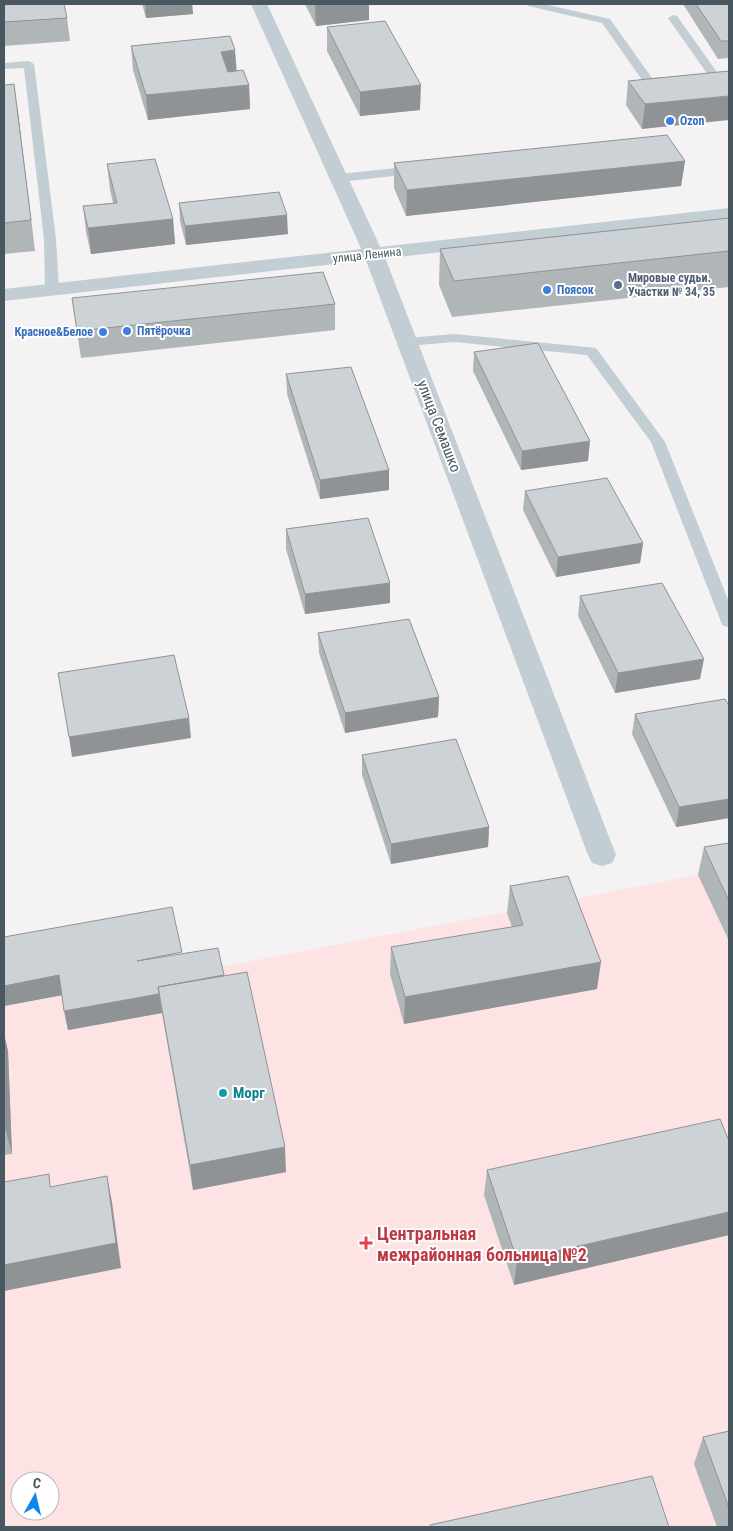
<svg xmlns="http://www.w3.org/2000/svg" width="733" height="1531" font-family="'Roboto Condensed',sans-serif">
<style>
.medical{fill:#fde3e3;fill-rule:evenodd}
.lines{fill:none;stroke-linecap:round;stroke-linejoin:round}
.service{fill:#c2cdd4;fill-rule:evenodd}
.minor{fill:#c2cdd4;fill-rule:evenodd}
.tertiary{fill:#c2cdd4;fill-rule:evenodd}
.wall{fill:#b0b5b8}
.shaded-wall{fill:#909396}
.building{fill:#cdd2d6;stroke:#909396}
.shop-dot{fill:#3f7fe0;stroke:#fff;stroke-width:2}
.service-dot{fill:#5c6f8a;stroke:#fff;stroke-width:2}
.culture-dot{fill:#0f9aa8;stroke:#fff;stroke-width:2}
.health-dot{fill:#e0444e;stroke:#fff;stroke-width:2}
.labels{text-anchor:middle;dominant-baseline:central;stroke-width:4;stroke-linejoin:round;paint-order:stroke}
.far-shop-label{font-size:12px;font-weight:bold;fill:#366cbe;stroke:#fff;text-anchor:start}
.far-street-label{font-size:12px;fill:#485760;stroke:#fff}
.far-service-label{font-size:12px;font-weight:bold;fill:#4e5e75;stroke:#fff;text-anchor:start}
.street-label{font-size:15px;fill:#485760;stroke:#fff}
.culture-label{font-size:15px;font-weight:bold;fill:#0d838f;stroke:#fff;text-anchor:start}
.near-health-label{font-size:18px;font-weight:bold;fill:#be3a42;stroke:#fff;text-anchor:start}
</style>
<rect width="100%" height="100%" fill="#f4f2f2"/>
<path class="medical" d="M729,869V1527H4V1006L220,967ZM20,1481H50V1511H20Z"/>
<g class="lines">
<path class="service" d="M527,4H544L610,19L652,78L669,77L675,80L669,83L645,84L602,23L528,6Z
M673,15L677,16L719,75V79H711L668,18Z
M29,61L34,64L56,239L59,290L52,294L45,290L44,239L24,68L4,69V63Z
M416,166L422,170L420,173L340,182L334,178L340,174Z
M454,334L596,348L665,442L729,602V627L723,626L721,622L651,442L587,355L454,342L407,346L400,342L407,338Z"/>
<path class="minor" d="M251,4H267L384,255L616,855L612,863L602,866L592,863L588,855L364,255Z"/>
<path class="tertiary" d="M729,208V220L4,301V289Z"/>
</g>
<path class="wall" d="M4,4L67,18L70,41L4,46Z
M142,4H192L193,14L146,18Z
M305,4H369V20L316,26Z
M683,4H729V58L718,59Z
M327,27L420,110L360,116L327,51Z
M131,46L237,71L249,85L250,109L148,120L133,70Z
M729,71L642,129L626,105L628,81Z
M4,85L18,113L35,251L4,254Z
M685,161L681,186L406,216L394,188V163Z
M107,164L173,219L175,244L91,254L86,232L83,206L113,203L110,190Z
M179,203L288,234L186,245L180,221Z
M729,218V287L452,317L439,285L440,249Z
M72,298L335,304V330L81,358Z
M474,352L588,461L521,470L473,371Z
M286,374L389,490L320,499L287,394Z
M525,491L643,543L640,563L556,577L523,510Z
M286,529L390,603L305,614L286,549Z
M580,596L700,679L615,693L578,616Z
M318,633L439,697L438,717L345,733L319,653Z
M729,706V818L676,827L632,734L635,714Z
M362,755L489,827L488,847L391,864L362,775Z
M729,843V941L698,875L704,847Z
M510,886L597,989L404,1024L390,974L391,947L512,927L507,913Z
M4,937L224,975L286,1172L193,1190L162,1013L68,1030L62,995L4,1006Z
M4,1034L8,1051L12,1154L4,1155Z
M729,1141V1235L514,1285L484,1195L487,1170Z
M729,1431V1527H717L694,1464L703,1437Z"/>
<path class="shaded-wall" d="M145,4H192L193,14L146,18Z
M315,4H369V20L316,26Z
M235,50L237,74L222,76L221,52Z
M14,84L18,113L35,251L31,220Z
M249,85L250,109L148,120L146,95Z
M421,85L420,110L360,116V92Z
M729,96V120L642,129L645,104Z
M685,161L681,186L406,216L407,190Z
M287,215L288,234L186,245L185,226Z
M173,219L175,244L91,254L88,228Z
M590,441L588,461L521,470L522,451Z
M389,470V490L320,499V480Z
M643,543L640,563L556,577L558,557Z
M390,583V603L305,614V594Z
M704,659L700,679L615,693L618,673Z
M439,697L438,717L345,733V713Z
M189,718L191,738L72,757L69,737Z
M729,799V818L676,827L679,807Z
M489,827L488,847L391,864V844Z
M601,962L597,989L404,1024L405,997Z
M59,975L63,995L4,1006V986Z
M159,994L162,1013L68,1030L64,1011Z
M4,1034L8,1051L12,1154L5,1128L4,1099Z
M285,1147L286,1172L193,1190L190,1165Z
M107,1176L112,1202L121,1268L4,1291V1265Z
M729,1212V1235L514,1285L517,1260Z"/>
<path class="building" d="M4,4H64L67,18L4,22Z
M696,4H729V41H721Z
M385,21L421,85L360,92L327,27Z
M230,36L235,50L221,52L228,72L243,70L249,85L146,95L131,46Z
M729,71V96L645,104L628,81Z
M14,84L31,220L4,223V85Z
M667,135L685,161L407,190L394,163Z
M155,159L173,219L88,228L83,206L117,203L107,164Z
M279,192L287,215L185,226L179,203Z
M729,218V251L454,281L440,249Z
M323,272L335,304L77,331L72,298Z
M538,343L590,441L522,451L474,352Z
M351,367L389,470L320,480L286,374Z
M607,478L643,543L558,557L525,491Z
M368,518L390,583L305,594L286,529Z
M662,583L704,659L618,673L580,596Z
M409,619L439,697L345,713L318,633Z
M174,655L189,718L69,737L58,673Z
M725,699L729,706V799L679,807L635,714Z
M456,739L489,827L391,844L362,755Z
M729,843V901L704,847Z
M568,876L601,962L405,997L391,947L523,925L510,886Z
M172,907L182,952L137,961L218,948L224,975L158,987L159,994L64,1011L59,975L4,986V937Z
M247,972L285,1147L190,1165L158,987Z
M4,1099L5,1128L4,1129Z
M720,1119L729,1141V1212L517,1260L487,1170Z
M49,1174L50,1187L107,1176L116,1243L4,1265V1182Z
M729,1431V1508L703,1437Z
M652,1476L669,1527H431L430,1525Z"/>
<g class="shop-dot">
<circle cx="670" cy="121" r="5"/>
<circle cx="547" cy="290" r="5"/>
<circle cx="127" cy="331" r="5"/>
<circle cx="103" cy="332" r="5"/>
</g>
<circle class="service-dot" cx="618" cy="285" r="5"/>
<circle class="culture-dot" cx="223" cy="1093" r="5"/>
<path class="health-dot" d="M363.5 1235.5h5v5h5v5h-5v5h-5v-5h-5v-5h5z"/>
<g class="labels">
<g class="far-shop-label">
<text x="680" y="121">Ozon</text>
<text x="557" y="290">Поясок</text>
<text x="137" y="331">Пятёрочка</text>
<text x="93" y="332" text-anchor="end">Красное&amp;Белое</text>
</g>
<g class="far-street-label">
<text transform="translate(367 255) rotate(-6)">улица Ленина</text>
</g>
<g class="far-service-label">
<text x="628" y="278">Мировые судьи.<tspan x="628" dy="14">Участки № 34, 35</tspan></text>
</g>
<g class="street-label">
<text transform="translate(439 426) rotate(69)">улица Семашко</text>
</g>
<g class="culture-label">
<text x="233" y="1093">Морг</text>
</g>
<g class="near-health-label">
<text x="377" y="1233">Центральная<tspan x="377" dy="21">межрайонная больница №2</tspan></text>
</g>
</g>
<rect width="733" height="1531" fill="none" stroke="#485760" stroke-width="10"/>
<g transform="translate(35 1496) rotate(8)"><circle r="24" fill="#ffffff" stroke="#b6bcbf"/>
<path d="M0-4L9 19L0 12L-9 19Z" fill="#1084ef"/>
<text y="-8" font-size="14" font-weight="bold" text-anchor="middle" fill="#485760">С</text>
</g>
</svg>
